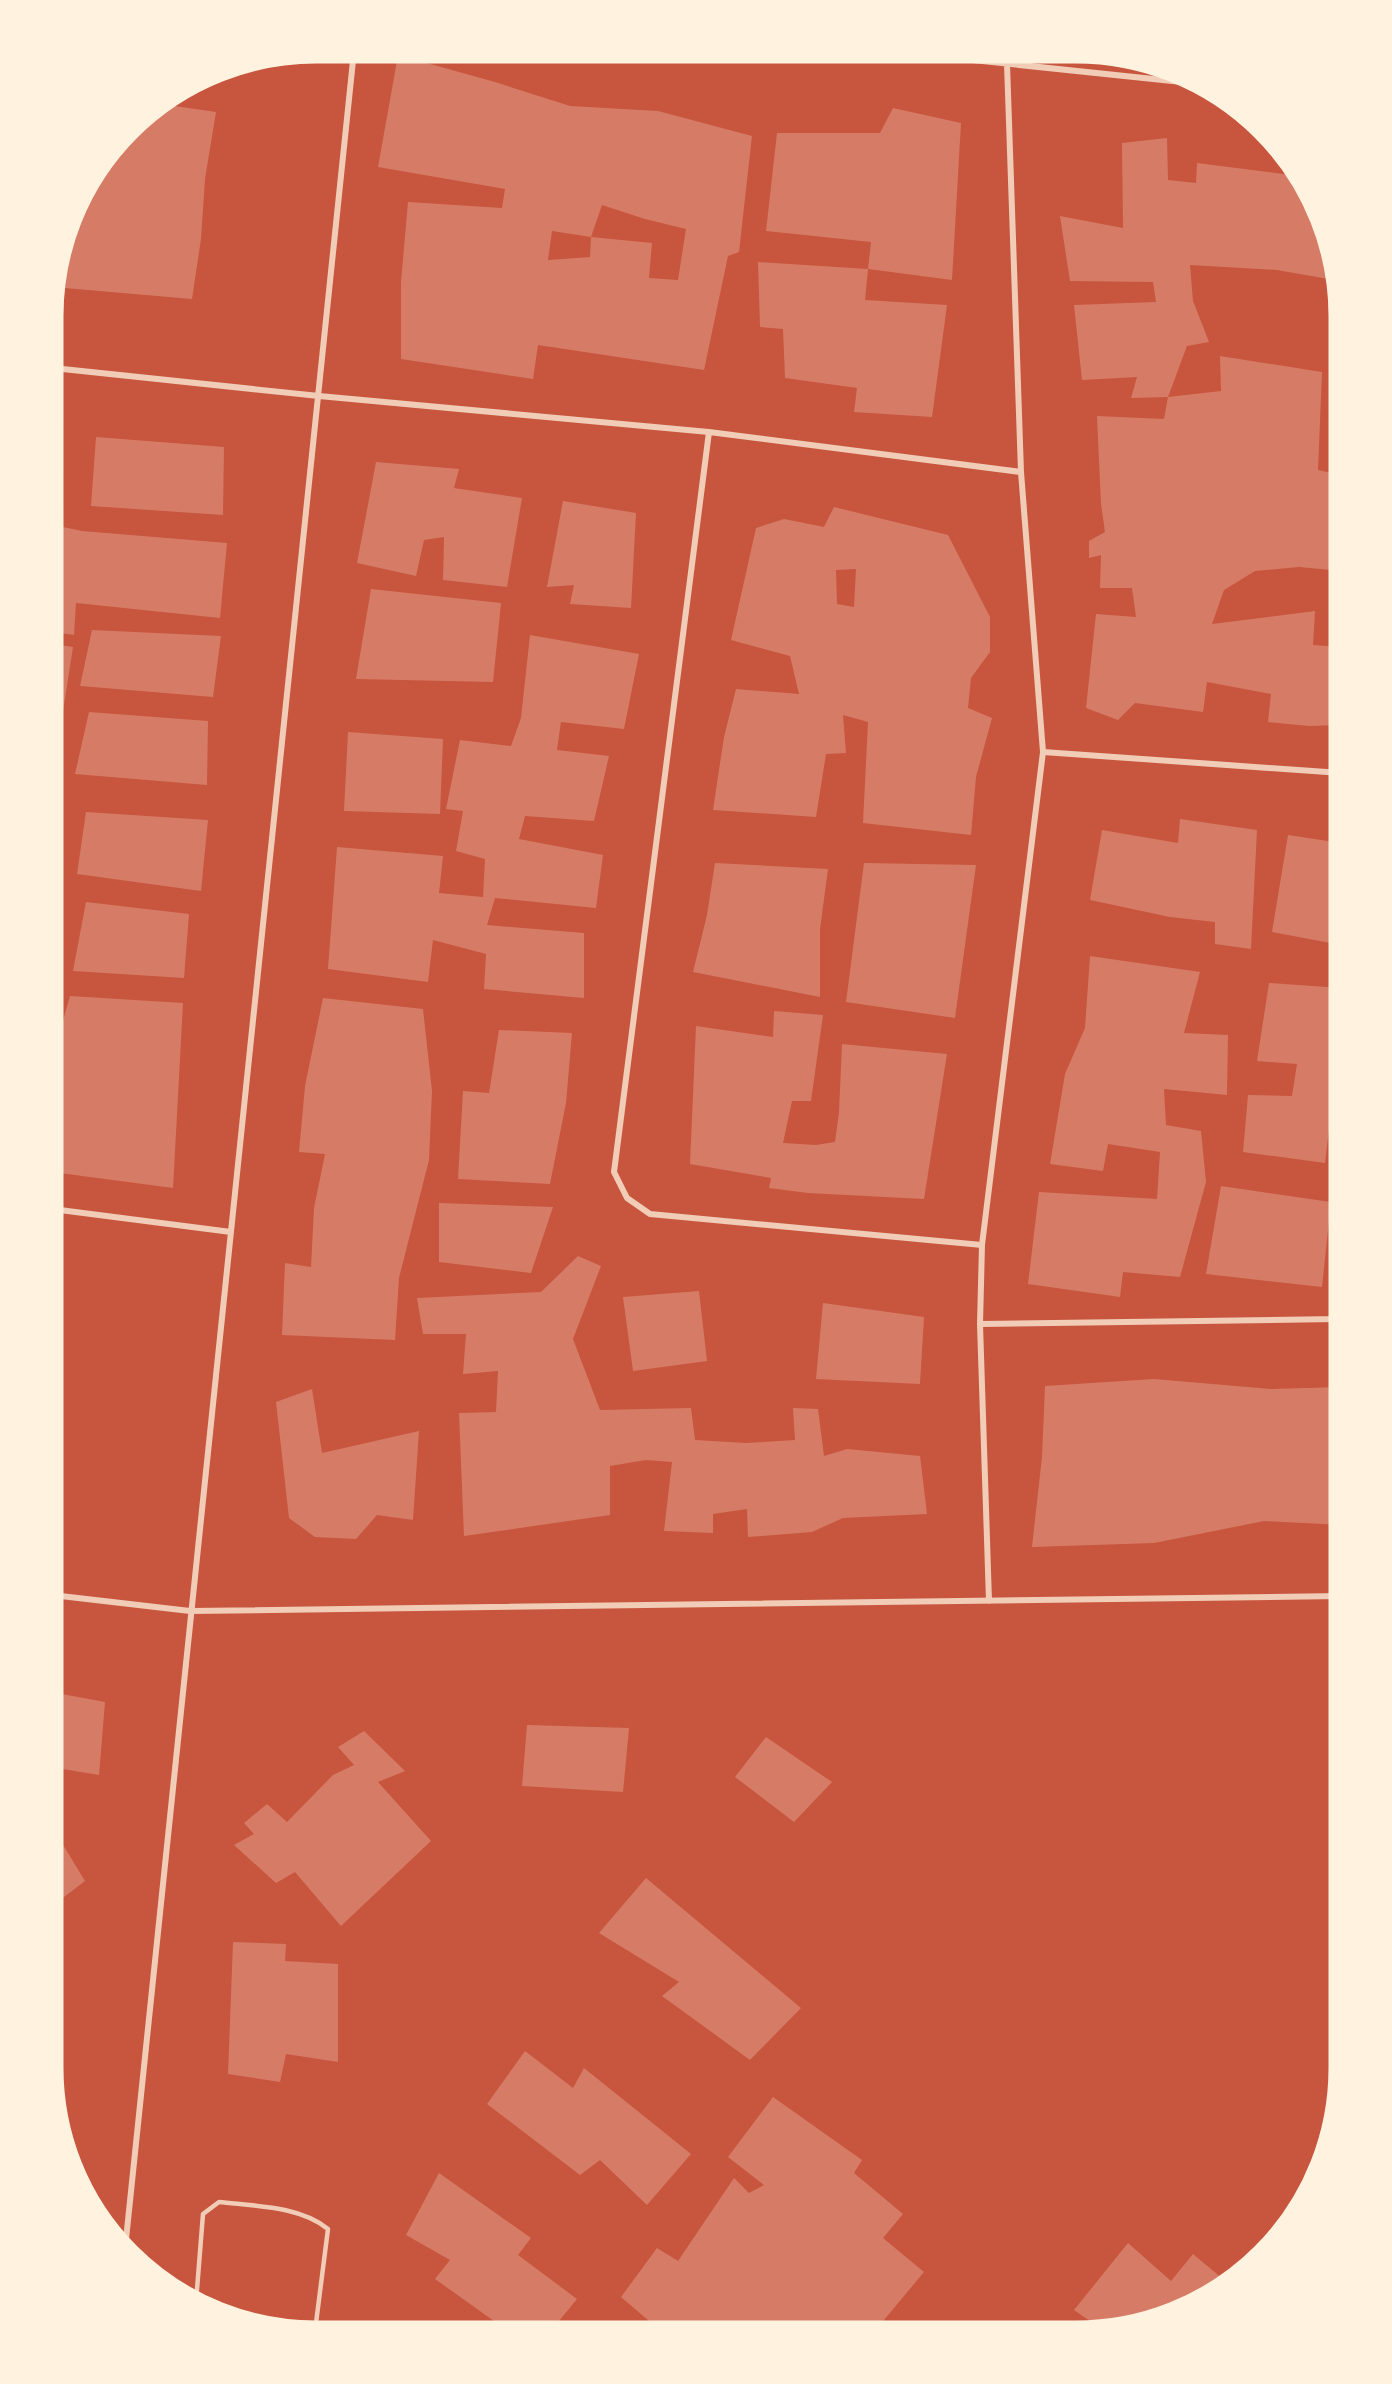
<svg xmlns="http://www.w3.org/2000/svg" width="1392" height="2384" font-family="'Roboto Condensed',sans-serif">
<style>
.building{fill:#d67c66;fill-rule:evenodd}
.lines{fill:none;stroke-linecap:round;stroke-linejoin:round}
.service{stroke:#f1ccb7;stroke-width:4.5}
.minor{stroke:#f1ccb7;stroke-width:6}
.rim{fill:none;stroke:#fff3e0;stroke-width:3}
</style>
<rect width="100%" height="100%" fill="#c8553d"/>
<path class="building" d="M398,55L495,82L570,106L658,111L752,136L739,252L728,256L704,370L538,345L533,379L401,359V282L408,202L502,208L505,189L378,167ZM602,205L645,219L686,229L678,280L649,278L652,243L591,237L590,257L548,260L552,231L591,237Z
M161,104L216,112L205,179L201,239L192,299L53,287V281L78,198L84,190L87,191L88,185L141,117Z
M893,108L961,123L952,280L868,269L871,242L766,231L777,133H880Z
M1167,138L1168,180L1196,183L1197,163L1299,176L1321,214L1334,280L1277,270L1190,265L1193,301L1209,342L1187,346L1168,397L1131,398L1137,377L1082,380L1074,305L1156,302L1153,282L1070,281L1060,216L1123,228L1122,143Z
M758,262L868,269L865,300L947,305L932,417L854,412L857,388L785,378L783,329L760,327Z
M1220,356L1322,372L1318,470L1341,475V571L1299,567L1255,571L1224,590L1212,624L1315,611L1313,645L1341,647V725L1309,726L1268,722L1271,694L1207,682L1203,712L1135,703L1118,720L1086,708L1096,614L1136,617L1132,588H1100L1101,555L1089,558V541L1105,532L1101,504L1097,416L1164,419L1168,397L1221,391Z
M96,437L224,447L223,515L91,506Z
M376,462L459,469L454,488L522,498L507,587L443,580L444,537L424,540L416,576L357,563Z
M53,465L63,527L82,531L227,543L220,618L76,603L74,635L53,632Z
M563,501L636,513L631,608L570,604L574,585L547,587Z
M834,507L948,535L990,617V652L971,678L968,708L992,718L976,777L971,835L863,823L868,722L843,715L846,753L826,754L816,817L713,810L724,737L736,689L799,694L790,656L731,640L756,528L784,519L824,527ZM856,569L854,607L837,604L836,570Z
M371,589L501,603L493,682L356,679Z
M92,630L221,636L213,697L80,686Z
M530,635L639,654L624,729L561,722L557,750L609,756L594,821L525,816L519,839L603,855L596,908L495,898L487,925L584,933V998L484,989L486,954L433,940L428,982L328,969L337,847L443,856L439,893L483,897L485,859L456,851L463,811L446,809L460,740L511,746L521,718Z
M53,644L73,647L59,737L54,820H53Z
M89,712L208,721L207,785L75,774Z
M348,732L443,739L440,814L344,811Z
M86,812L208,820L201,891L77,874Z
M1180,819L1257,830L1251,949L1215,944V922L1170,917L1090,900L1102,830L1178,843Z
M1288,835L1341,843V945L1272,932Z
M715,863L828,869L820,929V997L693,972L707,915Z
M864,863L976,865L955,1018L846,1002Z
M86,902L189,914L184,978L73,971Z
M1090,956L1200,972L1184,1033L1228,1035L1227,1095L1164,1089L1166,1125L1201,1131L1206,1182L1180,1277L1123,1272L1120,1297L1028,1284L1039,1192L1157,1199L1160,1152L1108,1144L1103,1171L1050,1164L1065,1074L1085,1028Z
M1269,983L1341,988V1078H1335L1325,1163L1243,1152L1248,1095L1292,1096L1297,1064L1257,1061Z
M70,996L183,1003L173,1188L52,1172V1059Z
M323,998L423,1009L432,1091L429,1160L399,1278L395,1340L282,1335L285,1263L311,1267L314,1208L325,1154L299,1152L305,1086Z
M774,1011L823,1015L811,1101H792L783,1143L816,1145L835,1142L839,1112L842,1044L947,1054L924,1199L808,1193L769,1188L771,1178L690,1164L696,1026L773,1037Z
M499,1030L572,1033L566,1103L550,1184L458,1179L463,1091L489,1093Z
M1221,1186L1331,1202L1322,1287L1206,1274Z
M439,1203L553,1207L531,1273L439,1262Z
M578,1256L601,1266L573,1339L600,1410L691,1408L695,1440L746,1443L795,1440L793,1408L818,1409L824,1456L847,1449L920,1456L927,1514L843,1518L812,1532L748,1537L747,1509L713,1514V1533L664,1531L672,1462L646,1460L610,1466V1515L464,1536L459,1413L496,1412L498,1371L463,1374L466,1334H423L417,1298L541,1292Z
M699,1291L707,1361L633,1371L623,1297Z
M823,1303L924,1317L920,1384L816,1379Z
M1154,1379L1271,1389L1341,1387V1525L1264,1521L1154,1543L1032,1547L1042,1457L1045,1386Z
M312,1389L322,1453L419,1431L413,1520L377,1515L356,1539L315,1537L289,1518L276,1402Z
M51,1692L105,1702L99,1775L51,1767Z
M527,1725L629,1728L623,1792L522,1786Z
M364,1731L405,1771L378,1782L431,1841L341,1926L295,1872L276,1883L234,1845L254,1834L244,1823L267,1804L287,1822L333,1775L354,1765L338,1747Z
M766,1737L832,1782L794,1822L735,1777Z
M51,1825L85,1881L51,1907Z
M646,1878L801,2008L750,2060L662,1996L679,1982L599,1933Z
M233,1942L286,1944L285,1961L338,1964V2062L286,2054L280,2082L228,2074Z
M525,2051L573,2088L584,2068L691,2154L647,2205L600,2160L580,2175L487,2104Z
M773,2097L862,2160L854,2173L903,2214L883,2238L924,2272L874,2332H662L621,2297L657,2248L678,2261L734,2178L749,2193L764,2185L728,2157Z
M439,2173L531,2238L518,2255L577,2299L550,2332L508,2331L435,2279L450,2260L406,2235Z
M1128,2243L1171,2281L1193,2254L1229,2284L1178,2313L1100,2328L1074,2310Z"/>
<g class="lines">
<path class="service" d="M196,2302L203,2214L219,2202C255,2206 300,2206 328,2229L315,2331"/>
<path class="minor" d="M905,53L1201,84
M53,368L319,396L709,432L1021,472
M709,432L614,1172L627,1198L650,1214L982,1245
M1043,752L1341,773
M52,1209L231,1232
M980,1324L1337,1319L1341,1317
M52,1595L190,1611L1341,1596
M989,1601L980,1324L982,1245L1043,752L1021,472L1007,64
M125,2249L354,51"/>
</g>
<path d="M0 0H1392V2384H0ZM316 62H1076A254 254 0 0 1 1330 316V2068A254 254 0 0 1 1076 2322H316A254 254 0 0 1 62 2068V316A254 254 0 0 1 316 62Z" fill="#fff3e0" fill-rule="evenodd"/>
<path class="rim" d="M316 62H1076A254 254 0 0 1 1330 316V2068A254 254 0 0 1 1076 2322H316A254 254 0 0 1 62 2068V316A254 254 0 0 1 316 62Z"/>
</svg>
